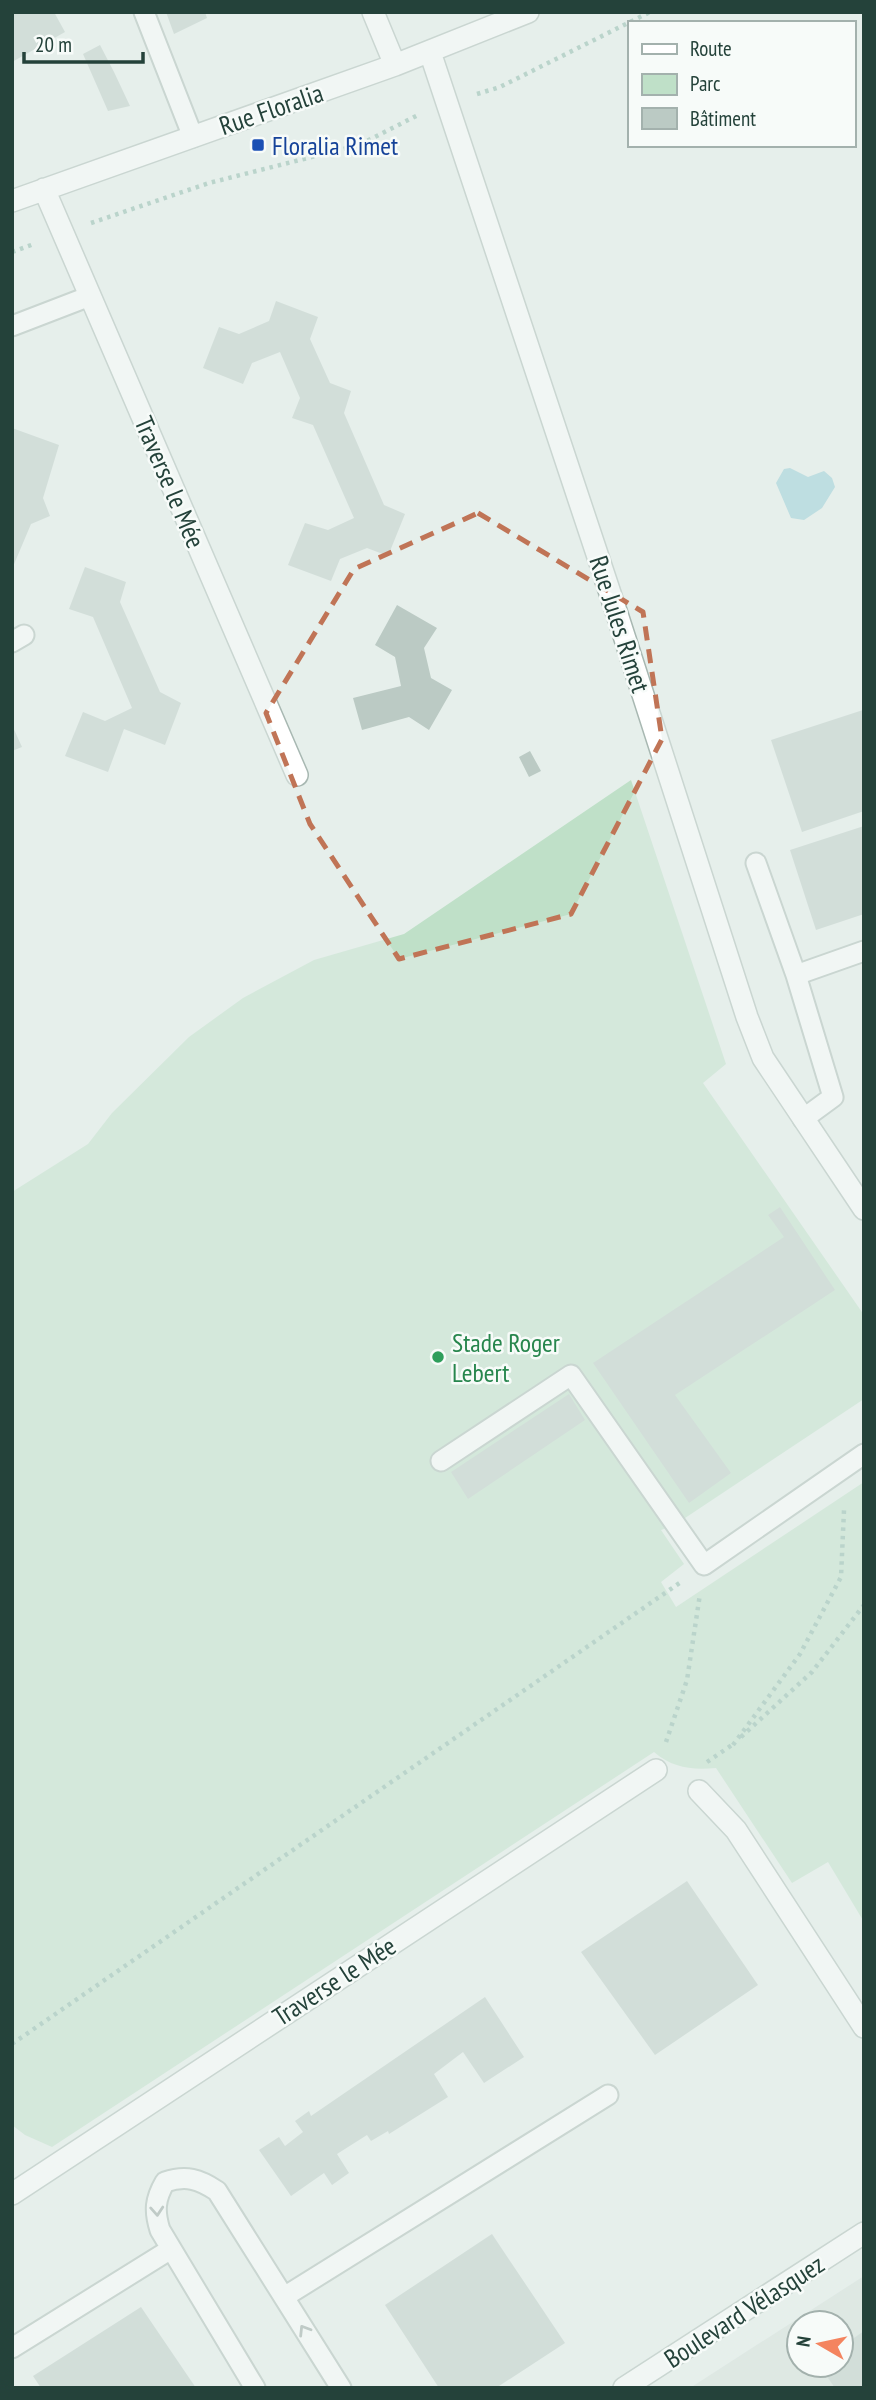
<svg xmlns="http://www.w3.org/2000/svg" width="876" height="2400" font-family="'PT Sans Narrow',sans-serif">
<style>
.built{fill:#d4dfda;fill-rule:evenodd}
.green{fill:#bfe0c8}
.water{fill:#8ec9d4}
.building{fill:#bbcac4}
.lines{fill:none;stroke-linecap:round;stroke-linejoin:round}
.service-casing{stroke:#a8b8b2;stroke-width:23}
.minor-casing{stroke:#a8b8b2;stroke-width:24}
.path{stroke:#86b3a5;stroke-width:4.5;stroke-dasharray:3.5 5;stroke-linecap:butt}
.service{stroke:#fff;stroke-width:19}
.minor{stroke:#fff;stroke-width:21}
.oneway{stroke:#92a09c}
.marked{fill:none;stroke:#c07456;stroke-width:5;stroke-dasharray:14 9;stroke-linejoin:round}
.transit-dot{fill:#1a4fb4;stroke:#f7fbf9;stroke-width:2.5}
.leisure-dot{fill:#2e9e5b;stroke:#f7fbf9;stroke-width:2.5}
.labels{text-anchor:middle;dominant-baseline:central;stroke-width:5;stroke-linejoin:round;paint-order:stroke}
.street-label{font-size:26px;fill:#24423a;stroke:#f7fbf9}
.transit-label{font-size:26px;fill:#164399;stroke:#f7fbf9;text-anchor:start}
.leisure-label{font-size:26px;fill:#27864d;stroke:#f7fbf9;text-anchor:start}
</style>
<rect width="100%" height="100%" fill="#e6efeb"/>
<path class="built" d="M864,2276V2388H690ZM799,2323H841V2365H799Z"/>
<path class="green" d="M631,780L726,1064L703,1083L864,1315V1399L676,1524L661,1530L684,1564L661,1582L676,1607L864,1482V1922L828,1862L792,1883L716,1768C691,1770 673,1768 654,1752L52,2147L25,2135L12,2125V1192L88,1144L112,1113L189,1037L243,998L314,960L404,934Z"/>
<path class="water" d="M790,468L808,477L824,471L832,478L835,487L822,508L804,520L791,518L776,483L784,469Z"/>
<path class="building" d="M12,12H54L65,32L12,62Z
M166,12H205L207,18L174,34Z
M100,45L114,72L130,106L108,111L83,54Z
M276,301L318,317L310,339L330,383L351,391L344,413L384,505L405,514L388,556L367,548L340,559L331,581L288,565L305,523L328,530L354,518L313,425L292,418L300,398L280,352L252,363L243,384L203,368L219,327L239,334L269,321Z
M12,428L59,445L43,498L50,516L31,524L12,569Z
M85,567L126,582L120,602L160,692L181,703L165,745L124,729L108,772L65,756L83,712L105,721L132,708L93,617L69,609Z
M397,605L437,628L424,648L431,678L452,690L429,730L409,717L362,730L353,698L401,686L395,657L375,645Z
M863,710L864,811L802,832L771,740Z
M12,725L22,747L12,751Z
M530,751L541,771L529,777L519,757Z
M864,826V914L816,930L790,850Z
M780,1207L835,1290L675,1395L731,1473L689,1503L593,1363L784,1237L768,1215Z
M569,1394L585,1420L468,1499L451,1472Z
M687,1881L758,1985L655,2055L581,1952Z
M485,1997L524,2057L484,2083L463,2052L434,2074L448,2097L389,2134L388,2131L371,2141L367,2135L337,2154L349,2173L332,2185L324,2173L291,2196L259,2150L279,2137L285,2146L303,2132L295,2121L309,2111L311,2116Z
M492,2234L565,2343L496,2388H439L385,2305Z
M141,2307L196,2388H41L33,2376Z
M864,2331V2388H835L819,2365H841V2347Z"/>
<g class="lines">
<defs>
<path id="service" d="M144,12L193,137
M12,326L90,296
M12,642L24,635
M756,863L796,975L833,1097L803,1119
M796,975L864,951
M441,1461L571,1375L704,1565L864,1454
M284,2297L608,2095
M12,2348L171,2249
M255,2388L160,2230C154,2211 155,2199 165,2182C186,2175 199,2179 217,2191L341,2388"/>
<path id="minor" d="M373,12L395,65
M430,52L617,614L747,1017L763,1058L864,1209
M44,189L297,775
M12,201L395,65L528,12
M699,1791L736,1830L864,2027
M12,2194L656,1770
M624,2388L864,2233"/>
</defs>
<use href="#service" class="service-casing"/>
<use href="#minor" class="minor-casing"/>
<path class="path" d="M477,94L500,87L650,12
M91,223L209,183L359,145L420,114
M12,252L34,244
M741,1737L812,1672L864,1605
M666,1742L687,1680L700,1594
M733,1745L800,1654L841,1577L844,1510L841,1507
M707,1762L735,1743
M12,2044L681,1582"/>
<use href="#service" class="service"/>
<use href="#minor" class="minor"/>
</g>
<defs><path id="oneway-chevron" d="M-2-3.5L2.5 0L-2 3.5" fill="none" stroke-width="1.6" stroke-linecap="round" stroke-linejoin="round" transform="scale(1.75)"/></defs>
<g class="oneway">
<use href="#oneway-chevron" transform="translate(157 2211) rotate(86)"/>
<use href="#oneway-chevron" transform="translate(304 2330) rotate(-122)"/>
</g>
<path d="M0 0H876V2400H0ZM478,513L643,612L662,739L571,914L399,959L310,824L266,713L354,569Z" fill="#e6efeb" fill-opacity=".55" fill-rule="evenodd"/>
<path class="marked" d="M478,513L643,612L662,739L571,914L399,959L310,824L266,713L354,569Z"/>
<rect class="transit-dot" x="251" y="138" width="14" height="14" rx="3.5"/>
<circle class="leisure-dot" cx="438" cy="1357" r="7"/>
<g class="labels">
<g class="street-label">
<text transform="translate(271 109) rotate(-19)">Rue Floralia</text>
<text transform="translate(170 482) rotate(67)">Traverse le Mée</text>
<text transform="translate(620 624) rotate(72)">Rue Jules Rimet</text>
<text transform="translate(334 1981) rotate(-33)">Traverse le Mée</text>
<text transform="translate(744 2311) rotate(-33)">Boulevard Vélasquez</text>
</g>
<g class="transit-label">
<text x="272" y="145">Floralia Rimet</text>
</g>
<g class="leisure-label">
<text x="452" y="1342">Stade Roger<tspan x="452" dy="30">Lebert</tspan></text>
</g>
</g>
<rect width="876" height="2400" fill="none" stroke="#24423a" stroke-width="28"/>
<rect x="628" y="21" width="228" height="126" fill="#f7fbf9" stroke="#a3b1ad" stroke-width="2"/>
<rect x="642" y="44" width="35" height="10" fill="#ffffff" stroke="#a3b1ad" stroke-width="2"/>
<text x="690" y="56" font-size="21" fill="#24423a">Route</text>
<rect x="642" y="74" width="35" height="21" fill="#bfe0c8" stroke="#a3b1ad" stroke-width="2"/>
<text x="690" y="91" font-size="21" fill="#24423a">Parc</text>
<rect x="642" y="108" width="35" height="21" fill="#bbcac4" stroke="#a3b1ad" stroke-width="2"/>
<text x="690" y="126" font-size="21" fill="#24423a">Bâtiment</text>
<g transform="translate(820 2344) rotate(279)"><circle r="33" fill="#f7fbf9" stroke="#a3b1ad" stroke-width="2"/>
<path d="M0-5L12 26L0 18L-12 26Z" fill="#f4845f"/>
<text y="-10" font-size="19" font-weight="bold" text-anchor="middle" fill="#24423a">N</text>
</g>
<path d="M24 52v10h119v-10" fill="none" stroke="#24423a" stroke-width="3.5"/>
<text x="35" y="52" font-size="21" fill="#24423a" stroke="#f7fbf9" stroke-width="5" paint-order="stroke">20 m</text>
</svg>
